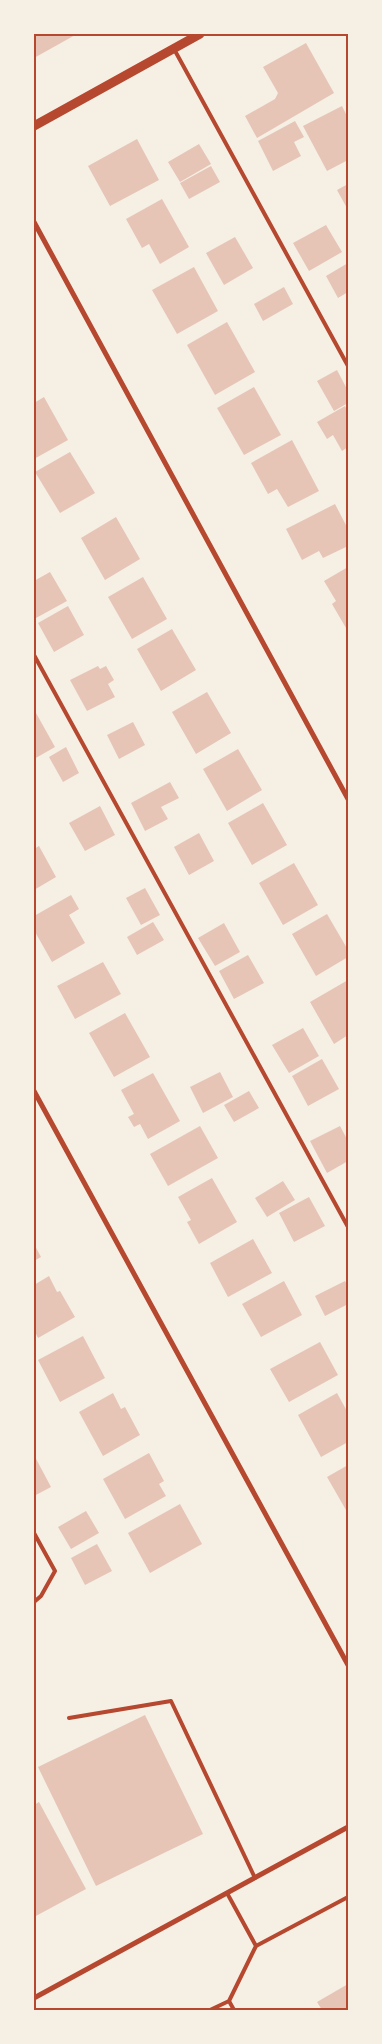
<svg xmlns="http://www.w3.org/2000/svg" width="382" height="2044" font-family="Helvetica,sans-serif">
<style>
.building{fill:#e6c5b7}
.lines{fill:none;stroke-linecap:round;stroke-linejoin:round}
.service{stroke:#b5482f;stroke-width:4}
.minor{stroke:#b5482f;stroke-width:5}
.tertiary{stroke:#b5482f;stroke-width:9}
.neatline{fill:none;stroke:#b5482f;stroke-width:2}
</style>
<rect width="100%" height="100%" fill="#f6efe4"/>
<path class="building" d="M34,34H77L34,58Z
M306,43L334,93L257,138L245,116L275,99L278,93L263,67Z
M342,106L348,118V160L327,171L303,126Z
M295,121L304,137L294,142L301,156L273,171L258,141Z
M137,139L159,180L110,206L88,166Z
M199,144L211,164L180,182L168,162Z
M211,166L220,182L189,199L180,183Z
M348,184V210L337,190Z
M162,199L189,247L160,264L149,244L142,248L126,219Z
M326,225L342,252L309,271L293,243Z
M235,237L253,268L224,285L206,253Z
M348,263V292L338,298L326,276Z
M194,267L218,311L177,334L152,290Z
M284,287L293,304L263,321L254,304Z
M227,322L255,372L215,395L187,345Z
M337,370L348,391V403L334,411L317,381Z
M254,387L281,435L244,455L217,408Z
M44,397L68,440L34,459V403Z
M345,406L348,412V447L342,451L333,435L327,439L317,422Z
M292,440L319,491L288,507L277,489L268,494L251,463Z
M70,452L95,493L60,513L35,472Z
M335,504L348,529V546L323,558L319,551L302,560L286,529Z
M116,517L140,559L105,580L81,538Z
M348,567V627L346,628L332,604L336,601L324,581Z
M50,572L67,601L36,618L34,615V581Z
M143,577L167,619L132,639L108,597Z
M68,606L84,635L54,652L38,623Z
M172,629L196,670L161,691L137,649Z
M98,666L100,669L106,666L114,680L108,684L115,697L87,711L70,680Z
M207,692L231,733L196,754L172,712Z
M36,713L55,747L34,759V714Z
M133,722L145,745L119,759L107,735Z
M66,747L79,773L63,782L49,757Z
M238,749L262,790L227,811L203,769Z
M170,782L179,798L161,807L168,819L145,831L131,803Z
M263,803L287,845L252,865L228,823Z
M100,806L115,835L85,851L69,823Z
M199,833L214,861L189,875L174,847Z
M39,846L56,877L34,890V849Z
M294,863L318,905L283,925L259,883Z
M145,888L160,915L141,925L126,898Z
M71,895L79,909L69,915L85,943L52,962L34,930V916Z
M327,914L348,950V957L316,976L292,934Z
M153,922L164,940L137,955L127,937Z
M224,923L240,952L215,966L198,938Z
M248,955L264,983L234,999L219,971Z
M103,962L121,994L75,1019L57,986Z
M348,980V1035L334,1044L310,1002Z
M125,1013L150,1057L114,1077L89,1033Z
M303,1028L319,1056L289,1073L272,1045Z
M322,1059L339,1089L308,1106L292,1076Z
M220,1072L233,1097L203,1113L190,1087Z
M153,1073L180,1121L148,1139L140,1124L134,1127L128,1117L134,1114L121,1090Z
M249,1091L259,1108L234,1122L224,1105Z
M200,1126L218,1158L168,1186L150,1154Z
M340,1126L348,1141V1161L327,1173L310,1141Z
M212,1178L237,1222L199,1244L187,1222L191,1220L178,1197Z
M283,1181L295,1200L267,1217L255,1198Z
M309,1197L325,1226L294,1242L279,1213Z
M253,1239L272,1273L228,1297L210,1263Z
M34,1244L41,1257L34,1261Z
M49,1276L57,1292L60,1291L75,1317L38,1338L34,1330V1285Z
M284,1281L302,1315L261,1337L242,1304Z
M345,1281L348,1286V1304L325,1316L315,1296Z
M83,1336L105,1378L60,1402L38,1360Z
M320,1342L338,1375L289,1402L270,1369Z
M113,1393L121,1409L125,1407L140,1435L103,1456L79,1412Z
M337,1393L348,1413V1442L321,1457L298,1415Z
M149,1453L164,1481L159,1484L166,1496L125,1519L103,1479Z
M34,1455L51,1487L34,1496Z
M348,1465V1509L346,1510L327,1477Z
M180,1504L202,1544L150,1573L128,1533Z
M86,1511L99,1533L71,1549L58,1527Z
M97,1544L112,1571L85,1585L71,1558Z
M145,1715L203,1834L96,1886L38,1767Z
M39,1802L86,1889L34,1917V1805Z
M348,1984V2010H322L317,2002Z"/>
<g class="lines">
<path class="service" d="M174,49L348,366
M34,655L348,1227
M34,1533L55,1571L41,1596L34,1602
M69,1718L171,1701L255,1878
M227,1893L256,1946L348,1897
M210,2010L229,2001
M234,2010L229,2001L256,1946"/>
<path class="minor" d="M34,222L348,799
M34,1091L348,1665
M34,1998L348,1827"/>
<path class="tertiary" d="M34,126L200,34"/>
</g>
<rect width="382" height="2044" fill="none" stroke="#f6efe4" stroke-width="70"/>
<rect x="35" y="35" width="312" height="1974" class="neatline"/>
</svg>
